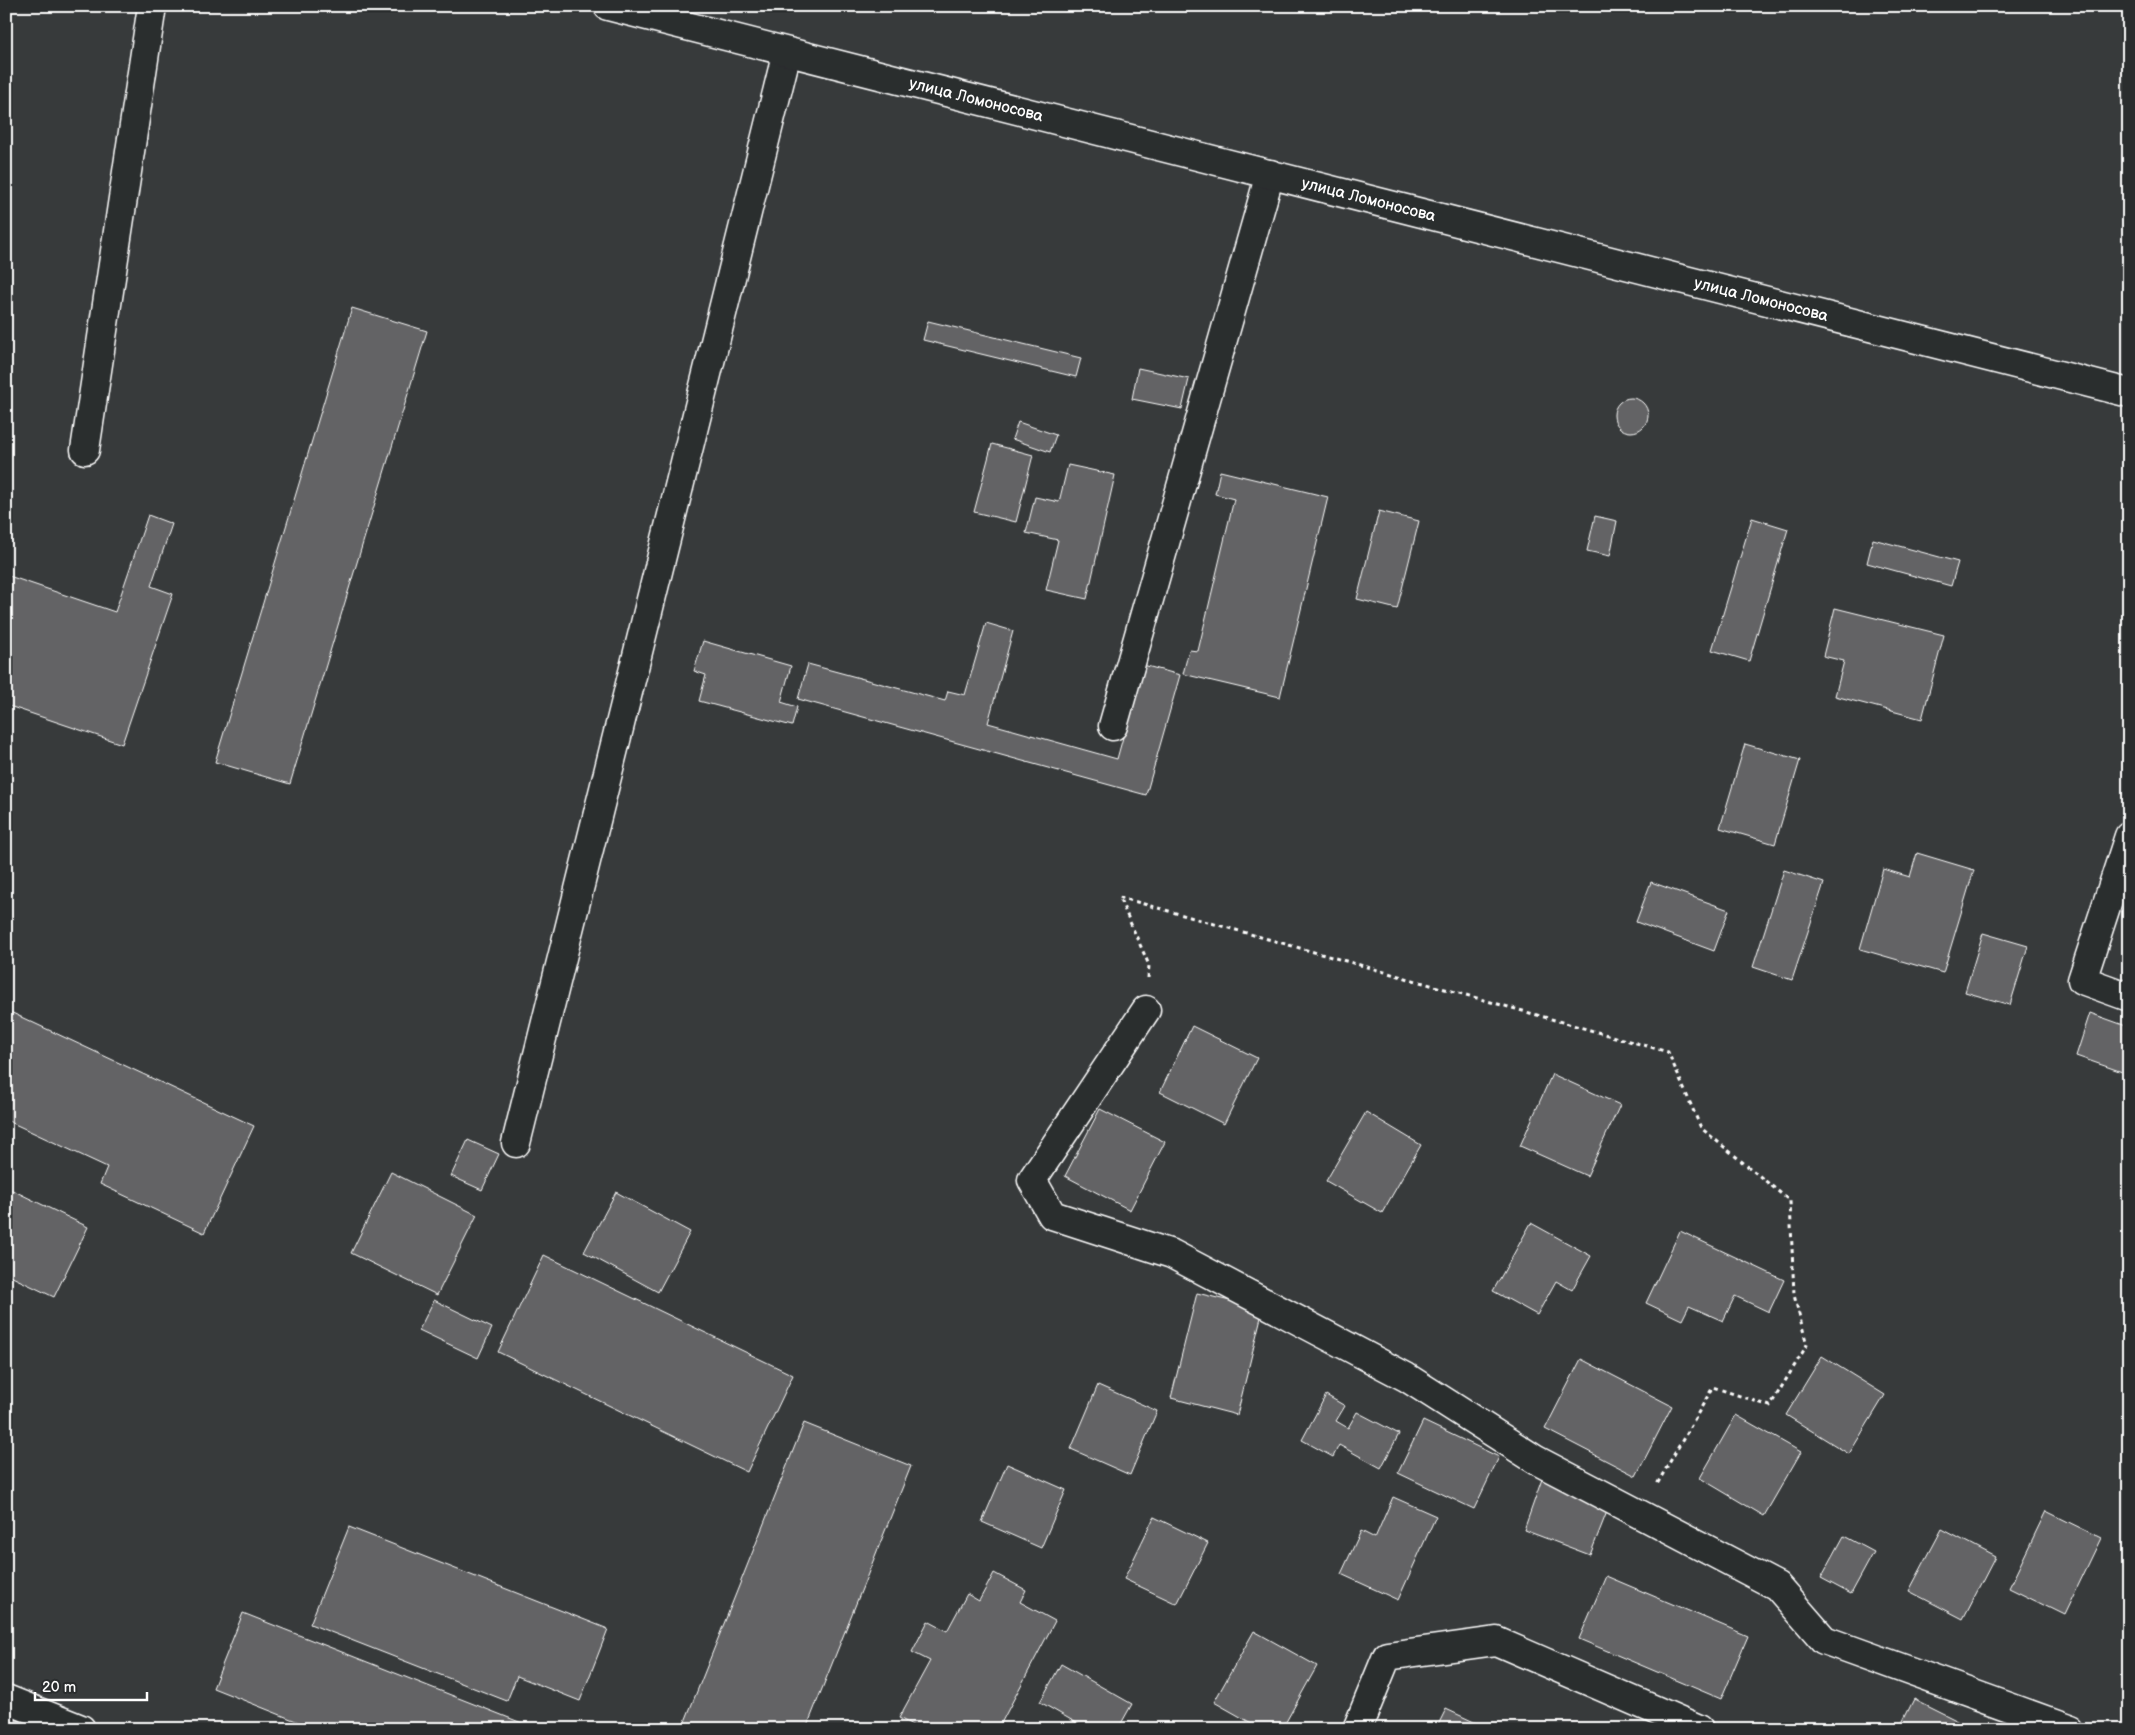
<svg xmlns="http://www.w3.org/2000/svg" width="2135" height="1735" font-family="'Balsamiq Sans',sans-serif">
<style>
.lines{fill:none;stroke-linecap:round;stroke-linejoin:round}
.stream{stroke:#adaeaf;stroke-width:11}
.building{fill:#636465;stroke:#fff}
.minor-casing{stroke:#fff;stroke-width:31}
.major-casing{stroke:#fff;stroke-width:31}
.path{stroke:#fff;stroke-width:3;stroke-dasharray:4 4;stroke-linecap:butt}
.minor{stroke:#2a2d2e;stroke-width:28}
.major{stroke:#2a2d2e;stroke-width:28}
.labels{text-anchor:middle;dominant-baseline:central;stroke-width:4.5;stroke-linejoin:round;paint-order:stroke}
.street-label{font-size:16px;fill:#fff;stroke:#2a2d2e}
</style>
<rect width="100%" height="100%" fill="#373a3b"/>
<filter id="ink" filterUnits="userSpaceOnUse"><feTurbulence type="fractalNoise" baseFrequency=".02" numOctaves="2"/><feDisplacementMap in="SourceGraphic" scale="10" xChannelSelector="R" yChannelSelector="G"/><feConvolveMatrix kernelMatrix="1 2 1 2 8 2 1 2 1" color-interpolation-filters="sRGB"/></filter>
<g filter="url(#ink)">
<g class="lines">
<path class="stream" d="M6,1720L29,1729"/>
</g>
<path class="building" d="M352,308L427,331L290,784L215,762Z
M928,321L1081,358L1076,377L923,340Z
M1138,368L1189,379L1182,409L1132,399Z
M1614 415a17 17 0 1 1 34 0a17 17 0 1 1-34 0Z
M1018,422L1056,435L1050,452L1012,439Z
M992,444L1033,455L1016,522L974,512Z
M1068,465L1115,475L1087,599L1046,590L1058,540L1026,533L1035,497L1059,502Z
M1220,471L1328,497L1280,697L1183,674L1189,650L1198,651L1234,499L1215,494Z
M1379,511L1419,521L1397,609L1357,599Z
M148,515L172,524L151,586L173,594L122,744L6,705V575L115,612Z
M1595,516L1617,521L1610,556L1587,551Z
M1752,518L1788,529L1749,661L1712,650Z
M1873,539L1958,562L1951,586L1867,563Z
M1835,608L1944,635L1922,719L1835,696L1844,661L1823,656Z
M986,623L1013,631L988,723L1117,759L1143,665L1180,675L1146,795L798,699L808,664L945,701L948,691L965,695Z
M703,641L791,666L781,702L797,707L792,726L699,701L706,675L694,671Z
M1745,744L1800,760L1775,844L1720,828Z
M1917,853L1974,870L1943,973L1860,949L1883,869L1910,877Z
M1784,870L1824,883L1792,980L1753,967Z
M1651,882L1729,910L1714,951L1636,922Z
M1983,933L2028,946L2010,1005L1965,992Z
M6,1010L254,1126L204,1233L100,1184L107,1167L6,1120Z
M2090,1013L2129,1027L2128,1074L2076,1056Z
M1192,1026L1257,1058L1224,1124L1160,1092Z
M1552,1074L1620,1105L1587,1176L1520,1146Z
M1100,1109L1165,1142L1130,1210L1065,1176Z
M1366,1112L1421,1145L1382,1213L1326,1181Z
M468,1140L499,1154L482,1190L451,1176Z
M391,1172L477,1215L437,1295L351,1253Z
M6,1187L88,1227L54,1297L6,1274Z
M616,1192L690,1232L658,1292L584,1252Z
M1531,1223L1591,1256L1572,1290L1556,1281L1537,1315L1493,1291Z
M1680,1231L1784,1280L1769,1312L1735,1296L1723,1321L1689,1306L1682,1320L1646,1303Z
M544,1255L793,1375L747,1472L498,1352Z
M1197,1293L1263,1309L1237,1415L1171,1398Z
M434,1300L492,1328L478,1358L419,1330Z
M1822,1356L1885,1395L1849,1454L1786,1415Z
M1581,1359L1672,1406L1636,1476L1545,1429Z
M1098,1385L1157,1411L1130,1475L1071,1449Z
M1326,1395L1345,1406L1336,1421L1348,1428L1357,1412L1399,1434L1381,1468L1339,1445L1333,1457L1302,1440Z
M1736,1415L1801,1452L1764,1516L1700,1478Z
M1423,1421L1499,1457L1474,1509L1398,1473Z
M804,1423L911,1466L806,1729H682Z
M1007,1464L1066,1490L1041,1548L982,1522Z
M1542,1479L1610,1504L1590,1555L1524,1530Z
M1393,1497L1436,1516L1398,1600L1341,1574L1361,1531L1375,1538Z
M2046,1511L2101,1538L2064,1615L2009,1588Z
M1154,1517L1208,1543L1177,1604L1124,1579Z
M349,1527L608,1629L580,1701L517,1676L507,1701L310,1624Z
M1942,1529L1995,1557L1963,1619L1909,1591Z
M1844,1536L1874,1552L1851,1594L1821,1578Z
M994,1573L1026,1590L1020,1602L1055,1621L998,1729H920L899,1718L930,1661L912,1652L928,1621L947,1631L967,1594L979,1601Z
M1606,1576L1748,1636L1721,1699L1579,1639Z
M243,1613L537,1729H316L213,1688Z
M1254,1631L1317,1666L1282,1729H1262L1214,1702Z
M1061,1664L1132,1704L1118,1729H1087L1040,1702Z
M1914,1699L1974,1729H1899Z
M1446,1709L1489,1729H1436Z"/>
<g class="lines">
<defs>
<path id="minor" d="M85,450L152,6
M1113,726L1270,174
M2129,836L2082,980L2129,997
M1146,1010L1032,1180L1052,1215L1172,1254L1406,1377L1536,1460L1777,1586L1824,1640L2070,1729
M516,1143L787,52
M6,1699L81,1729
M1357,1729L1387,1656L1496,1641L1699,1729"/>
<g id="major">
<path id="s1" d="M608,6L2129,393"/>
</g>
</defs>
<use href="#minor" class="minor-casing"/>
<use href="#major" class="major-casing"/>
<path class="path" d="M1148,978L1149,965L1119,897L1668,1052L1701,1128L1790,1201L1794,1295L1807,1345L1770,1406L1713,1387L1656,1486"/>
<use href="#minor" class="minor"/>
<use href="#major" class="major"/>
</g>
</g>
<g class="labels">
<g class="street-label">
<text stroke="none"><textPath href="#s1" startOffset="380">улица Ломоносова</textPath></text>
<text stroke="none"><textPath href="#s1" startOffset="785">улица Ломоносова</textPath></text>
<text stroke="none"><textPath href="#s1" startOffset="1190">улица Ломоносова</textPath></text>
</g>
</g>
<rect width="2135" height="1735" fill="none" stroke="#2a2d2e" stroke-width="25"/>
<rect x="12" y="12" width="2110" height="1710" fill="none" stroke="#fff" stroke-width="2" filter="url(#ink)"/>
<path d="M35 1692v8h112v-8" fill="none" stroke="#ffffff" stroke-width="2.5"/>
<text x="42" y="1692" font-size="15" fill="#ffffff" stroke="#2a2d2e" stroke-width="4" paint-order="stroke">20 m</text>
</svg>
